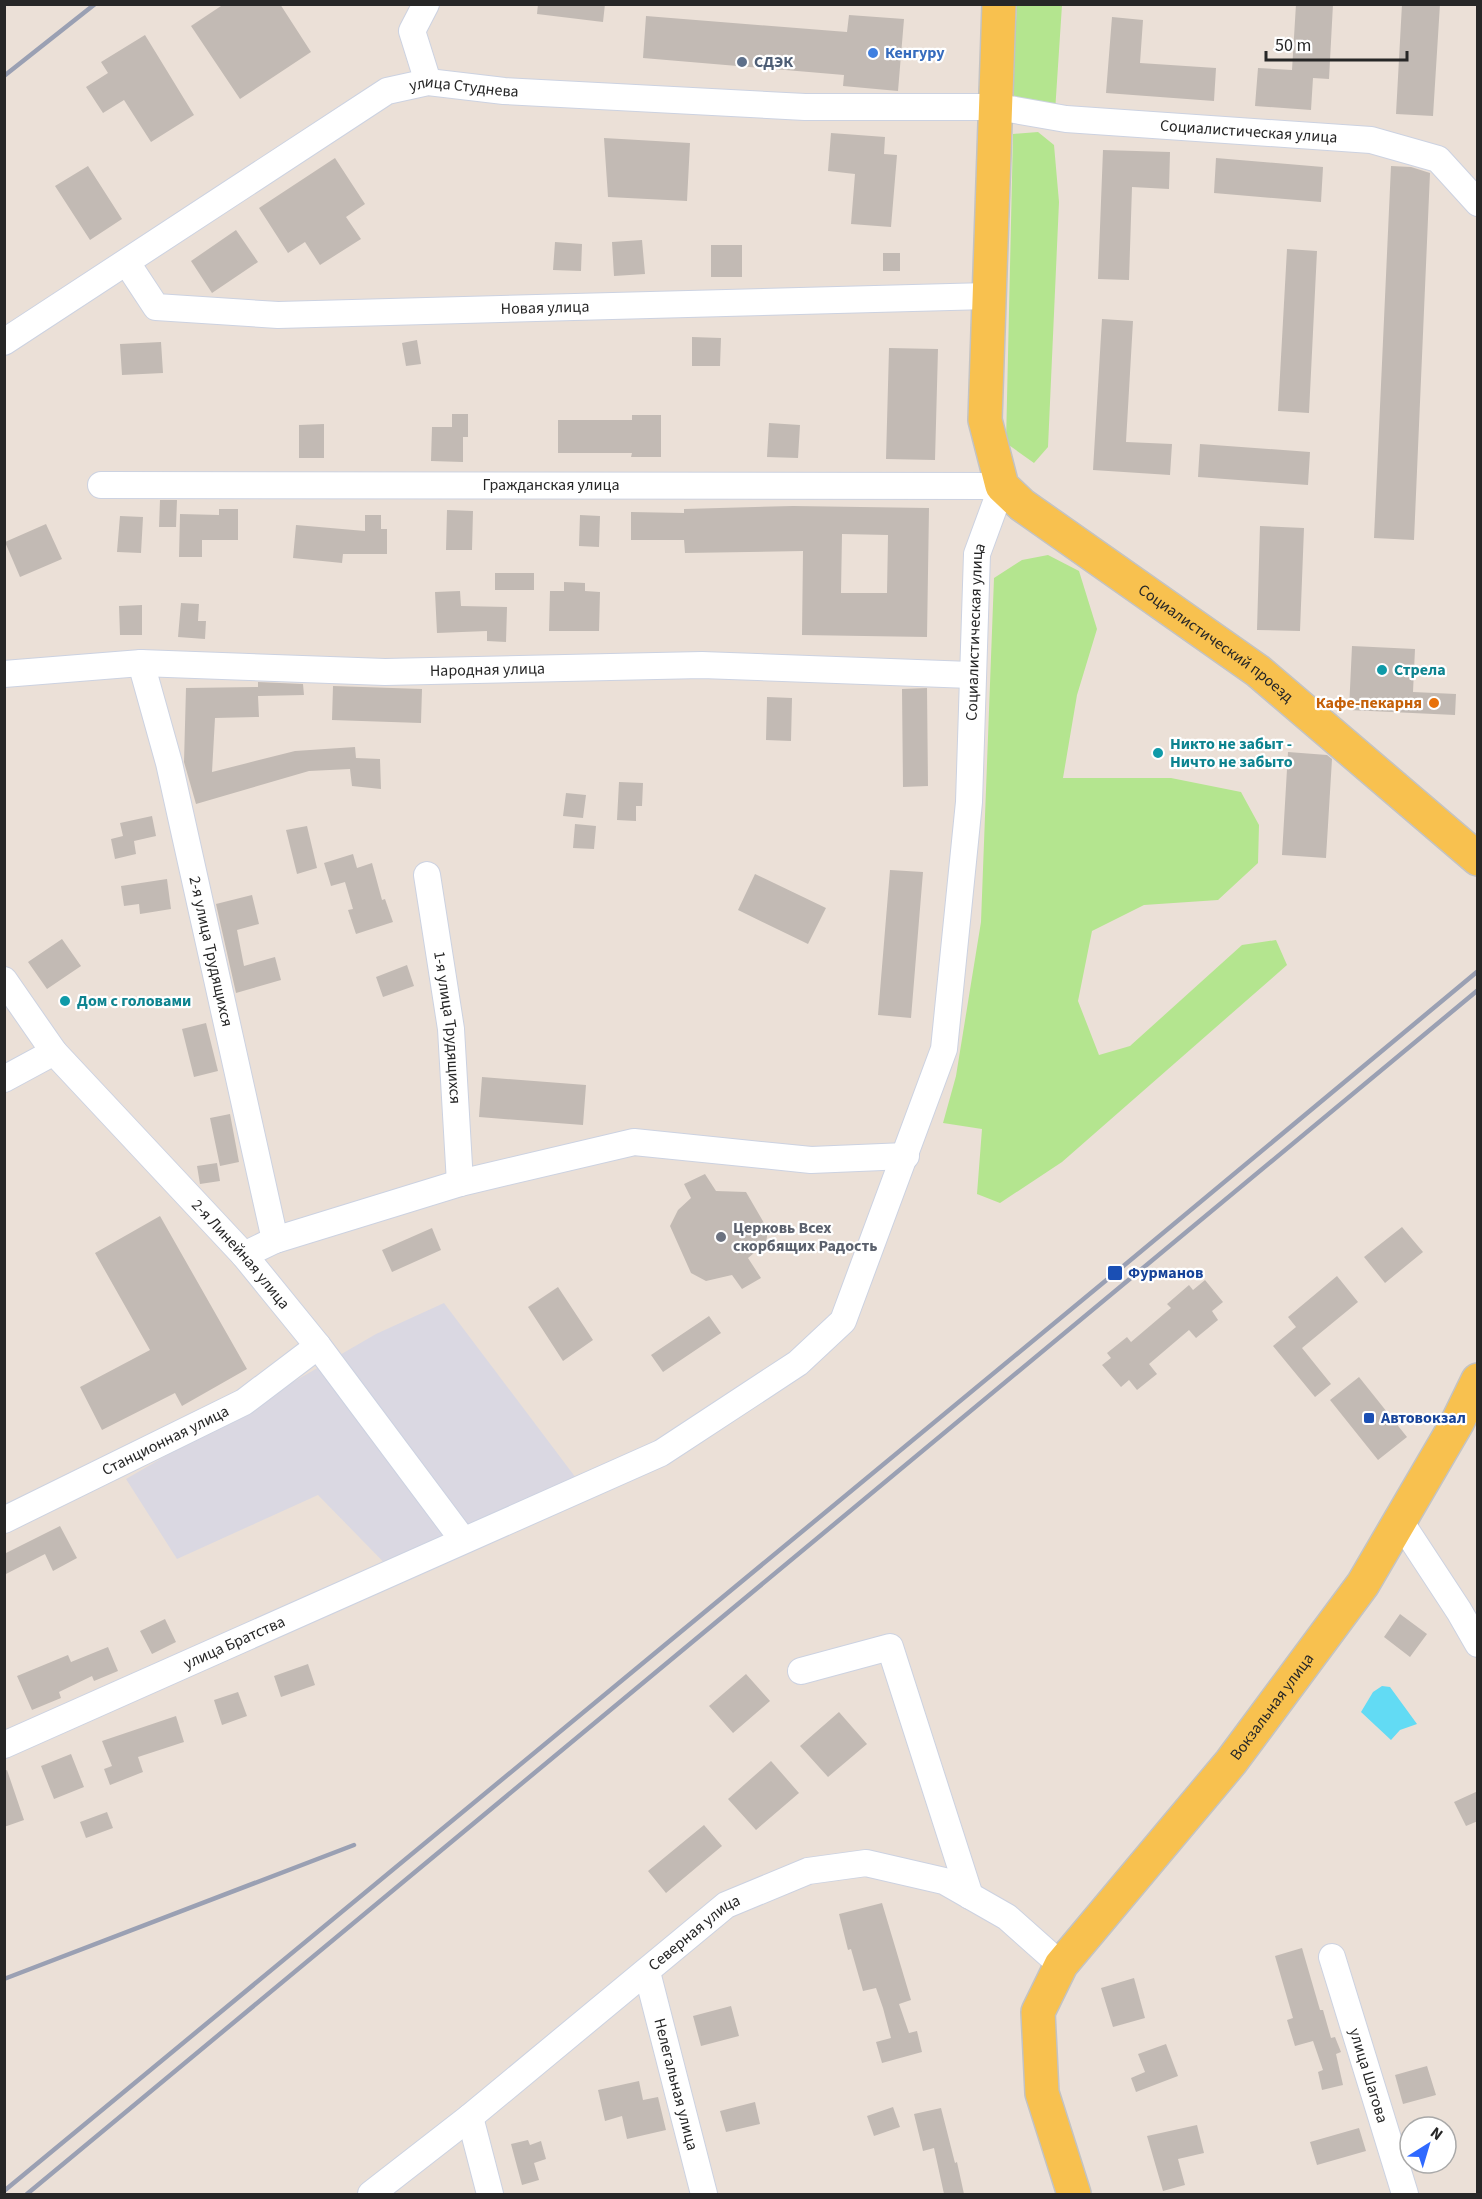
<svg xmlns="http://www.w3.org/2000/svg" width="1482" height="2199" font-family="'Source Sans 3',sans-serif">
<style>
.industrial{fill:#dad8e2}
.green{fill:#b4e58f}
.water{fill:#62dbf4}
.building{fill:#c2bab4;fill-rule:evenodd}
.lines{fill:none;stroke-linecap:round;stroke-linejoin:round}
.minor-casing{stroke:#ccd2e1;stroke-width:28}
.major-casing{stroke:#c3c3c3;stroke-width:36}
.minor{stroke:#fff;stroke-width:26}
.major{stroke:#f8c14f;stroke-width:33}
.rail{stroke:#9aa0b3;stroke-width:4.5}
.shop-dot{fill:#3f7fe0;stroke:#fff;stroke-width:2}
.service-dot{fill:#5c6f8a;stroke:#fff;stroke-width:2}
.culture-dot{fill:#0f9aa8;stroke:#fff;stroke-width:2}
.food-dot{fill:#e8710a;stroke:#fff;stroke-width:2}
.worship-dot{fill:#6b7280;stroke:#fff;stroke-width:2}
.transit-dot{fill:#1a4fb4;stroke:#fff;stroke-width:2}
.labels{text-anchor:middle;dominant-baseline:central;stroke-width:4.5;stroke-linejoin:round;paint-order:stroke}
.shop-label{font-size:16px;font-weight:bold;fill:#366cbe;stroke:#fff;text-anchor:start}
.service-label{font-size:16px;font-weight:bold;fill:#4e5e75;stroke:#fff;text-anchor:start}
.street-label{font-size:16px;fill:#272727;stroke:#fff}
.culture-label{font-size:16px;font-weight:bold;fill:#0d838f;stroke:#fff;text-anchor:start}
.food-label{font-size:16px;font-weight:bold;fill:#c56008;stroke:#fff;text-anchor:end}
.worship-label{font-size:16px;font-weight:bold;fill:#5b616d;stroke:#fff;text-anchor:start}
.transit-label{font-size:16px;font-weight:bold;fill:#164399;stroke:#fff;text-anchor:start}
</style>
<rect width="100%" height="100%" fill="#ebe0d7"/>
<path class="industrial" d="M444,1303L576,1478L402,1581L318,1495L177,1559L126,1479L376,1334Z"/>
<path class="green" d="M1017,5H1062L1055,112L1011,105Z
M1038,132L1054,145L1059,202L1048,447L1034,463L1006,443L1013,134Z
M1048,555L1079,571L1097,629L1077,695L1063,778H1171L1241,792L1259,825L1258,863L1218,900L1144,905L1092,931L1078,1001L1099,1055L1130,1046L1242,945L1276,940L1287,965L1062,1162L1000,1203L977,1194L982,1129L943,1123L956,1076L981,922L994,578L1022,560Z"/>
<path class="water" d="M1382,1686L1390,1687L1417,1724L1400,1730L1391,1740L1361,1712L1373,1692Z"/>
<path class="building" d="M224,4H280L311,52L240,99L191,26Z
M538,4H605L603,22L537,14Z
M1296,4H1333L1329,79L1313,78L1311,110L1255,106L1258,68L1292,70Z
M1402,4H1440L1433,116L1396,114Z
M849,15L904,19L898,91L843,86L844,75L643,58L646,16L847,32Z
M1112,17L1143,20L1140,63L1216,68L1214,101L1106,93Z
M145,35L194,115L151,142L124,100L103,113L86,87L108,73L101,62Z
M831,133L885,137L884,154L897,155L891,227L851,224L855,174L828,171Z
M604,138L690,143L687,201L608,197Z
M1103,150L1170,152L1169,189L1132,187L1129,280L1098,279Z
M335,158L365,204L346,217L361,239L320,265L305,242L288,253L259,208Z
M1216,158L1323,167L1321,202L1214,193Z
M88,166L122,219L90,240L55,186Z
M1391,166L1411,167L1430,173L1414,540L1374,538Z
M236,230L258,262L212,293L191,261Z
M642,240L645,274L614,276L612,242Z
M555,242L582,244L581,271L553,270Z
M711,245H742V277H711Z
M1287,249L1317,251L1309,413L1278,411Z
M883,253H900V271H883Z
M1102,319L1133,321L1126,442L1172,444L1170,475L1093,470Z
M692,337L721,338L720,366H692Z
M417,340L421,364L406,366L402,343Z
M161,342L163,373L122,375L120,344Z
M889,348L938,349L935,460L886,459Z
M452,414H468V437H463V462L431,461L432,427H452Z
M632,415H661V457H631L632,453H558V420H632Z
M769,423L800,425L798,458L767,457Z
M324,424V458H299V425Z
M1200,444L1310,452L1308,485L1198,477Z
M160,500H177L176,527H159Z
M793,506L929,508L927,637L802,635L803,551L685,553L684,540H631V512L684,513V509ZM842,534L888,535L887,593H841Z
M219,509H238V540H202V557H179L180,514L219,515Z
M447,510L473,511L472,550H446Z
M365,515H381V529H387V554H343L342,563L293,558L296,525L365,531Z
M580,515L600,516L599,547L579,546Z
M120,516L143,517L141,553L117,552Z
M46,524L62,559L20,577L5,542Z
M1260,526L1304,528L1300,631L1257,630Z
M495,573H534V590H495Z
M564,582L585,583V591L600,592L599,631H549L550,591H564Z
M460,591L461,606L507,607L506,642L487,641V631L437,633L435,592Z
M181,603L199,604L198,621H206L205,639L178,637Z
M142,605V635H120L119,606Z
M1352,646L1415,649L1413,692L1456,694L1455,715L1349,710Z
M258,682L303,684L304,695L258,696L259,717L215,718L212,772L295,751L355,747L356,758L380,759L381,789L352,786L350,769L309,771L196,804L184,762L186,688L258,687V695Z
M333,686L422,689L421,723L332,720Z
M927,688L928,786L903,787L902,689Z
M767,697L792,698L791,741L766,740Z
M1288,752L1327,755L1332,759L1326,858L1282,855Z
M619,782L643,783L642,806H636V821L617,820Z
M566,793L586,795L583,818L563,816Z
M152,816L156,836L134,841L136,854L115,859L111,839L123,836L120,823Z
M575,824L596,826L594,849L573,848Z
M307,826L317,868L297,874L286,830Z
M353,854L357,868L372,863L382,900L385,899L393,922L356,934L348,910L353,909L345,882L331,886L324,863Z
M890,870L923,872L911,1018L878,1015Z
M755,874L826,908L808,944L738,910Z
M167,879L171,909L140,914L139,904L124,906L121,886Z
M252,895L259,924L237,930L244,966L275,957L281,980L236,993L216,904Z
M62,939L81,966L47,989L28,962Z
M407,965L414,986L383,997L376,977Z
M206,1023L218,1071L194,1077L182,1029Z
M482,1077L586,1085L583,1125L479,1117Z
M230,1114L239,1162L220,1166L210,1118Z
M217,1163L220,1181L200,1184L197,1166Z
M705,1174L716,1191L746,1192L768,1230L766,1243L748,1258L761,1278L742,1289L732,1275L706,1281L691,1273L670,1226L678,1210L691,1198L684,1184Z
M160,1216L247,1369L182,1406L175,1393L102,1430L80,1387L150,1350L95,1253Z
M1402,1227L1423,1252L1385,1283L1364,1257Z
M432,1228L441,1250L392,1272L382,1250Z
M1337,1276L1358,1302L1302,1348L1331,1384L1315,1397L1273,1346L1296,1327L1288,1317Z
M1205,1280L1223,1302L1212,1311L1218,1320L1196,1338L1189,1330L1149,1364L1157,1374L1137,1390L1129,1380L1121,1387L1102,1365L1111,1358L1107,1353L1127,1337L1131,1342L1171,1308L1167,1304L1189,1285L1193,1290Z
M558,1287L593,1340L563,1361L528,1307Z
M709,1316L721,1333L663,1372L651,1355Z
M1359,1377L1407,1437L1378,1460L1330,1400Z
M60,1526L77,1558L53,1571L45,1554L4,1575V1554Z
M1400,1614L1427,1634L1410,1657L1384,1637Z
M165,1619L176,1642L152,1654L140,1631Z
M108,1647L118,1671L94,1681L92,1676L59,1692L61,1698L32,1710L17,1676L68,1655L71,1662Z
M308,1664L315,1685L281,1697L274,1676Z
M746,1674L770,1701L733,1733L709,1706Z
M238,1692L247,1716L222,1725L214,1700Z
M839,1712L867,1744L828,1777L800,1746Z
M176,1716L184,1742L138,1757L143,1772L110,1785L104,1769L112,1766L102,1741Z
M71,1754L84,1787L54,1799L41,1766Z
M771,1761L799,1793L756,1830L728,1799Z
M7,1770L24,1820L4,1827V1771Z
M1478,1791V1821L1466,1826L1454,1802Z
M107,1812L113,1828L86,1838L80,1822Z
M704,1825L722,1846L666,1893L648,1871Z
M882,1903L911,2000L899,2004L909,2033L917,2031L922,2052L882,2063L876,2042L891,2038L883,2008L876,1988L863,1991L851,1949L848,1950L839,1914Z
M1302,1948L1320,2010H1323L1331,2038L1335,2037L1341,2052L1336,2054L1343,2085L1322,2090L1318,2072L1323,2070L1313,2041L1295,2046L1287,2020L1293,2018L1275,1956Z
M1134,1978L1145,2018L1113,2027L1101,1988Z
M731,2006L739,2036L701,2046L693,2016Z
M1166,2044L1178,2076L1136,2092L1131,2078L1145,2072L1138,2054Z
M1427,2066L1436,2095L1403,2104L1395,2075Z
M639,2081L643,2100L658,2097L666,2130L627,2139L622,2116L605,2121L598,2090Z
M755,2102L760,2124L726,2132L720,2111Z
M893,2107L900,2127L874,2136L867,2116Z
M941,2108L955,2163L957,2162L964,2194H944L934,2148L923,2151L914,2114Z
M1197,2125L1204,2153L1178,2159L1185,2185L1163,2191L1147,2136Z
M1359,2128L1366,2151L1317,2165L1310,2142Z
M528,2140L530,2145L541,2141L546,2159L534,2163L539,2180L522,2185L511,2144Z"/>
<g class="lines">
<defs>
<g id="minor">
<path d="M426,4L412,31L428,82"/>
<path id="s1" d="M127,263L156,307L278,315L988,296"/>
<path id="s2" d="M4,342L387,91L428,82L504,91L805,107H998L1066,119L1371,140L1438,159L1478,203"/>
<path id="s3" d="M141,663L169,763L275,1240"/>
<path id="s4" d="M4,674L141,663L385,672L702,665L971,675"/>
<path id="s5" d="M427,875L451,1029L460,1183"/>
<path id="s6" d="M4,980L54,1052L244,1255L318,1346L463,1540"/>
<path d="M4,1079L54,1052"/>
<path d="M244,1255L275,1240L460,1183L634,1142L811,1160L906,1156"/>
<path id="s7" d="M4,1520L244,1402L318,1346"/>
<path d="M1400,1521L1459,1611L1478,1644"/>
<path d="M801,1671L890,1647L970,1896"/>
<path id="s8" d="M4,1745L661,1453L798,1363L843,1321L944,1049L969,802L977,554L1002,486L101,485"/>
<path id="s9" d="M1332,1957L1405,2194"/>
<path id="s10" d="M647,1972L704,2194"/>
<path d="M470,2117L490,2194"/>
<path id="s11" d="M371,2194L470,2117L726,1905L808,1871L866,1863L944,1881L1007,1917L1061,1965"/>
</g>
<g id="major">
<path id="s12" d="M999,4L985,420L1002,486L1022,505L1258,671L1478,859"/>
<path id="s13" d="M1074,2194L1042,2093L1038,2012L1061,1965L1231,1762L1363,1584L1457,1423L1478,1380"/>
</g>
</defs>
<use href="#minor" class="minor-casing"/>
<use href="#major" class="major-casing"/>
<use href="#minor" class="minor"/>
<use href="#major" class="major"/>
<path class="rail" d="M4,76L95,4
M4,1979L354,1845
M4,2191L1115,1273L1478,971
M27,2194L1478,990"/>
</g>
<circle class="shop-dot" cx="873" cy="53" r="6"/>
<circle class="service-dot" cx="742" cy="62" r="6"/>
<g class="culture-dot">
<circle cx="1382" cy="670" r="6"/>
<circle cx="1158" cy="753" r="6"/>
<circle cx="65" cy="1001" r="6"/>
</g>
<circle class="food-dot" cx="1434" cy="703" r="6"/>
<circle class="worship-dot" cx="721" cy="1237" r="6"/>
<g class="transit-dot">
<rect x="1107" y="1265" width="16" height="16" rx="3"/>
<rect x="1363" y="1412" width="12" height="12" rx="3"/>
</g>
<g class="labels">
<g class="shop-label">
<text x="885" y="53">Кенгуру</text>
</g>
<g class="service-label">
<text x="754" y="62">СДЭК</text>
</g>
<g class="street-label">
<text stroke="none"><textPath href="#s2" startOffset="536">улица Студнева</textPath></text>
<text stroke="none"><textPath href="#s2" startOffset="1323">Социалистическая улица</textPath></text>
<text stroke="none"><textPath href="#s1" startOffset="442">Новая улица</textPath></text>
<text x="551" y="485">Гражданская улица</text>
<text stroke="none"><textPath href="#s8" startOffset="1653">Социалистическая улица</textPath></text>
<text stroke="none"><textPath href="#s12" startOffset="750">Социалистический проезд</textPath></text>
<text stroke="none"><textPath href="#s4" startOffset="484">Народная улица</textPath></text>
<text stroke="none"><textPath href="#s3" startOffset="297">2-я улица Трудящихся</textPath></text>
<text stroke="none"><textPath href="#s5" startOffset="154">1-я улица Трудящихся</textPath></text>
<text stroke="none"><textPath href="#s6" startOffset="363">2-я Линейная улица</textPath></text>
<text stroke="none"><textPath href="#s7" startOffset="180">Станционная улица</textPath></text>
<text stroke="none"><textPath href="#s8" startOffset="252">улица Братства</textPath></text>
<text stroke="none"><textPath href="#s13" startOffset="573">Вокзальная улица</textPath></text>
<text stroke="none"><textPath href="#s11" startOffset="416">Северная улица</textPath></text>
<text stroke="none"><textPath href="#s9" startOffset="124">улица Шагова</textPath></text>
<text stroke="none"><textPath href="#s10" startOffset="116">Нелегальная улица</textPath></text>
</g>
<g class="culture-label">
<text x="1394" y="670">Стрела</text>
<text x="1170" y="744">Никто не забыт -<tspan x="1170" dy="18">Ничто не забыто</tspan></text>
<text x="77" y="1001">Дом с головами</text>
</g>
<g class="food-label">
<text x="1422" y="703">Кафе-пекарня</text>
</g>
<g class="worship-label">
<text x="733" y="1228">Церковь Всех<tspan x="733" dy="18">скорбящих Радость</tspan></text>
</g>
<g class="transit-label">
<text x="1128" y="1273">Фурманов</text>
<text x="1381" y="1418">Автовокзал</text>
</g>
</g>
<rect width="1482" height="2199" fill="none" stroke="#272727" stroke-width="12"/>
<g transform="translate(1428 2145) rotate(37)"><circle r="28" fill="#ffffff" stroke="#a9a9a9" stroke-width="1.5"/>
<path d="M0-4.5L10 22L0 15L-10 22Z" fill="#2f69ff"/>
<text y="-9" font-size="16" font-weight="bold" text-anchor="middle" fill="#272727">N</text>
</g>
<path d="M1266 51v9h141v-9" fill="none" stroke="#272727" stroke-width="3"/>
<text x="1275" y="51" font-size="18" fill="#272727" stroke="#ffffff" stroke-width="4.5" paint-order="stroke">50 m</text>
</svg>
